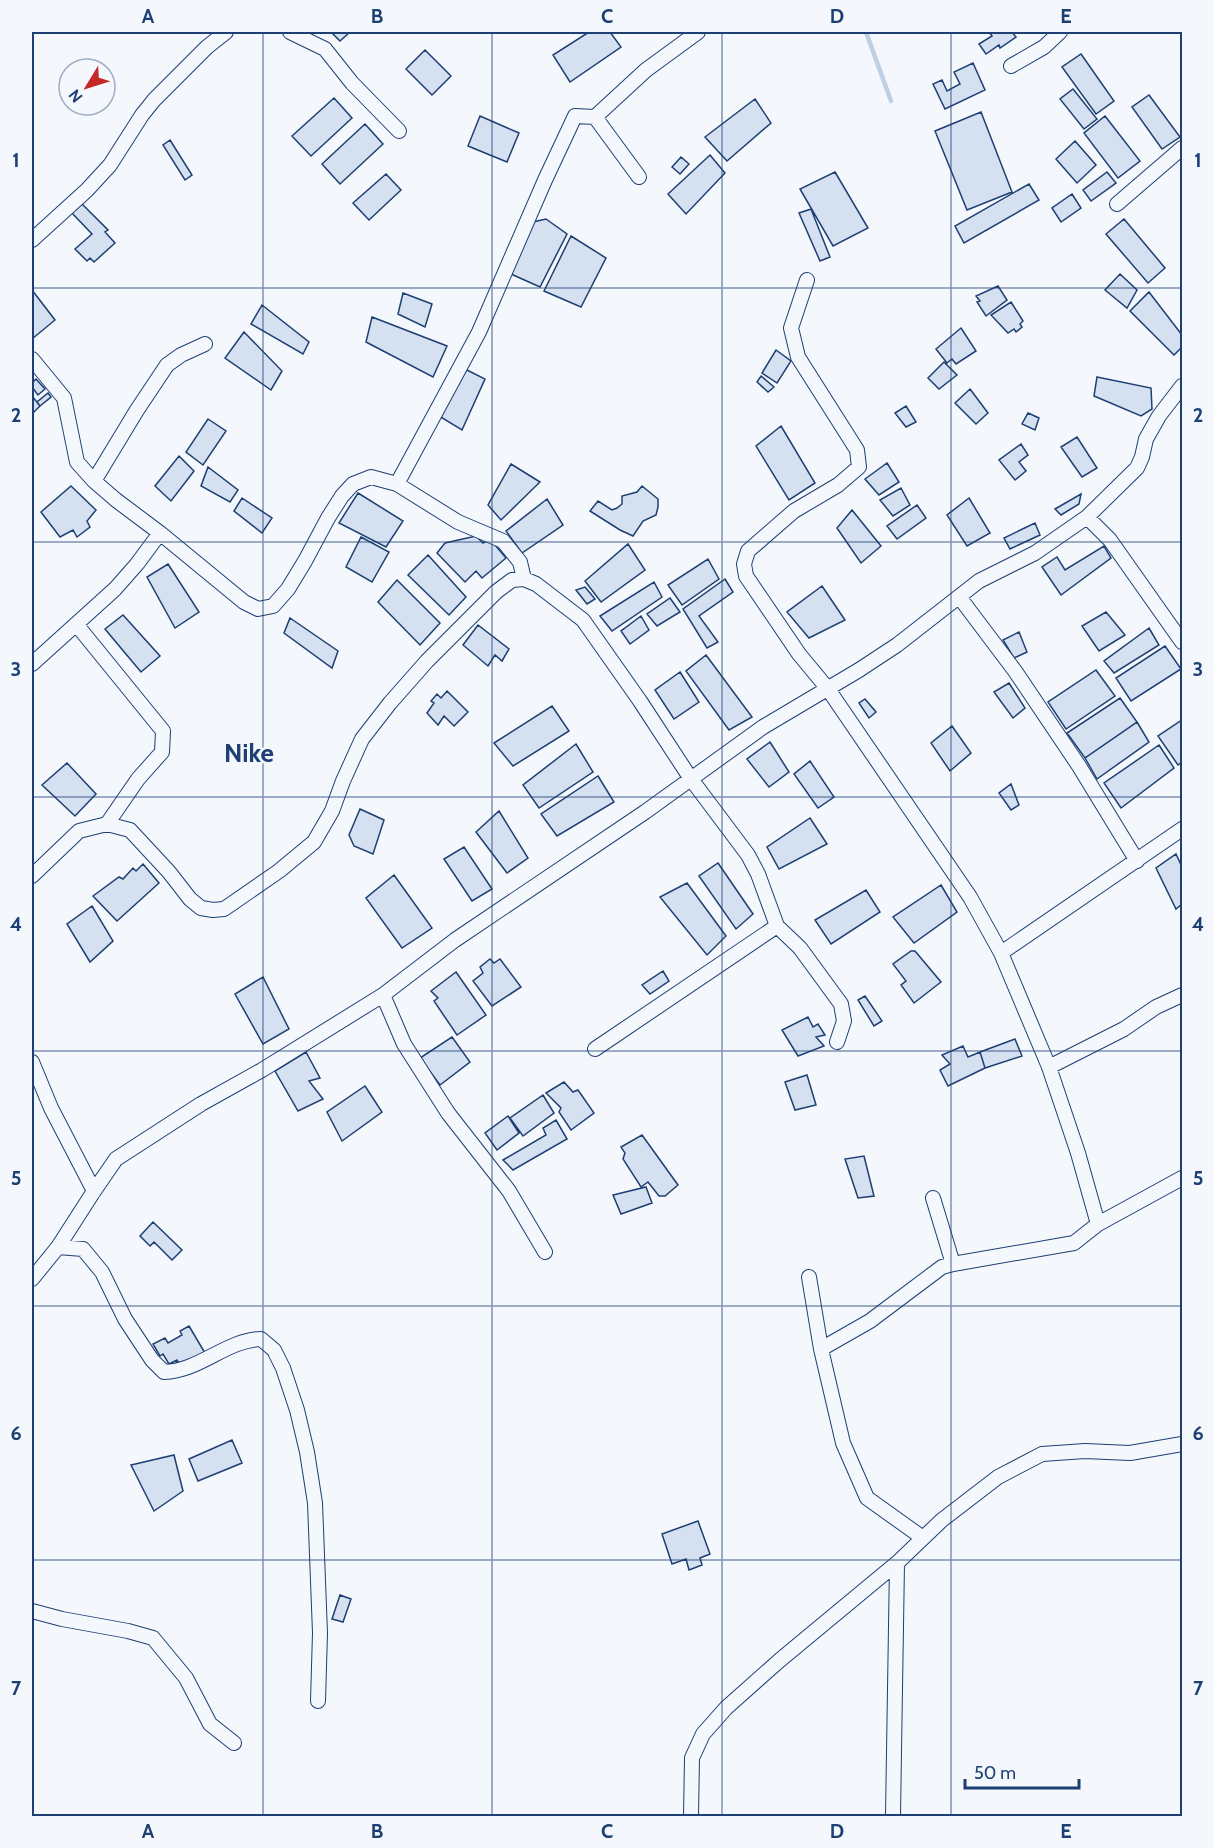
<svg xmlns="http://www.w3.org/2000/svg" width="1214" height="1848" font-family="Cabin,sans-serif">
<style>
.lines{fill:none;stroke-linecap:round;stroke-linejoin:round}
.stream{stroke:#bed0e5;stroke-width:4.5}
.building{fill:#d5e0f0;stroke:#1d3f73;stroke-width:1.5}
.minor-casing{stroke:#1d3f73;stroke-width:16}
.minor{stroke:#f4f7fb;stroke-width:14}
.grid{fill:none;stroke:#1d3f73;stroke-width:1.5;stroke-opacity:0.55}
.labels{text-anchor:middle;dominant-baseline:central;stroke-width:4.5;stroke-linejoin:round;paint-order:stroke}
.district-label{font-size:26px;font-weight:bold;fill:#1d3f73;stroke:#f4f7fb}
.neatline{fill:none;stroke:#1d3f73;stroke-width:2}
.grid-label{font-size:20px;text-anchor:middle;font-weight:bold;fill:#1d3f73}
</style>
<rect width="100%" height="100%" fill="#f4f7fb"/>
<g class="lines">
<path class="stream" d="M866,32L891,101"/>
</g>
<path class="building" d="M331,32H350L340,41Z
M589,32H610L621,47L570,82L553,55Z
M989,32H1012L1016,37L1000,48L999,45L986,54L979,44L992,36Z
M425,50L451,76L432,95L406,69Z
M1081,54L1114,101L1096,114L1062,67Z
M973,63L985,90L945,109L933,84L942,80L947,91L960,84L954,72Z
M1073,89L1097,119L1084,129L1060,99Z
M1149,95L1180,137L1162,149L1132,107Z
M334,98L352,118L311,156L292,136Z
M755,99L771,123L727,161L705,137Z
M981,112L1012,192L967,210L935,131Z
M480,116L519,133L507,162L468,146Z
M1105,116L1140,161L1118,178L1084,133Z
M365,124L383,144L340,184L322,164Z
M170,140L192,175L185,180L163,145Z
M1075,141L1096,165L1077,183L1056,159Z
M710,155L725,173L686,214L668,194Z
M681,157L689,164L680,174L672,167Z
M835,172L868,228L833,246L800,189Z
M1107,172L1116,183L1091,201L1083,190Z
M386,174L401,190L369,220L353,203Z
M1029,184L1039,200L964,243L955,226Z
M1072,194L1081,208L1061,222L1052,208Z
M81,203L108,230L105,232L115,243L94,262L90,258L87,261L75,249L92,234L71,212Z
M811,209L830,257L820,261L799,213Z
M546,219L567,234L540,287L511,274L533,222Z
M1124,219L1165,268L1148,283L1106,234Z
M571,236L606,258L581,307L544,291Z
M1120,274L1137,290L1127,308L1105,290Z
M998,286L1007,300L986,316L977,302L980,301L976,296Z
M32,290L55,320L32,339Z
M1149,292L1182,335V347L1174,355L1130,311Z
M403,293L432,304L425,327L398,314Z
M1011,302L1023,321L1020,324L1022,327L1016,332L1014,329L1008,333L991,315Z
M262,305L309,342L303,354L251,324Z
M372,317L447,346L433,377L366,342Z
M961,328L976,351L956,364L952,359L947,363L936,349Z
M244,332L282,371L271,390L225,358Z
M776,350L791,361L777,383L762,373Z
M944,362L957,375L939,389L928,378Z
M463,368L485,379L462,430L439,416Z
M761,376L774,387L768,392L757,382Z
M1097,377L1151,388L1152,409L1141,416L1094,396Z
M36,379L45,389L38,395L32,387V383Z
M970,389L988,413L976,424L955,403Z
M48,393L51,397L40,406L37,402Z
M32,396L40,406L32,414Z
M906,406L916,422L906,427L895,413Z
M1028,413L1039,418L1035,430L1022,424Z
M208,419L226,431L203,465L186,452Z
M781,426L815,483L789,500L756,446Z
M1077,437L1097,468L1082,477L1061,447Z
M1021,444L1028,455L1019,462L1026,471L1015,480L999,460Z
M179,456L194,471L171,501L155,486Z
M887,463L899,482L879,495L865,479Z
M511,464L540,482L501,520L488,505Z
M208,467L238,490L230,502L201,486Z
M71,486L96,510L87,521L90,527L77,537L73,530L60,537L41,512Z
M642,486L658,499V507L656,515L643,521L633,536L620,530L590,511L598,501L612,510L617,508L622,504V496L637,492Z
M901,488L910,505L893,516L880,500Z
M358,493L403,521L386,547L339,523Z
M1081,494L1079,504L1061,515L1055,509Z
M242,498L272,518L262,533L234,511Z
M969,498L990,533L967,546L947,515Z
M547,499L563,525L522,553L506,531Z
M917,505L926,518L897,539L887,526Z
M852,510L881,546L861,563L837,528Z
M1035,523L1040,535L1010,549L1004,538Z
M476,536L483,543L490,539L506,558L482,578L476,571L465,582L437,553L445,543Z
M361,537L389,552L372,582L346,567Z
M628,544L645,570L601,602L585,581Z
M1104,546L1111,558L1061,595L1042,567L1057,557L1065,570Z
M428,555L466,597L449,615L408,575Z
M708,559L719,579L682,605L668,585Z
M168,564L199,612L175,628L147,577Z
M725,579L733,592L699,616L718,642L707,648L683,609Z
M397,580L440,623L420,645L378,602Z
M654,582L662,597L612,631L600,616Z
M822,586L845,620L809,638L787,612Z
M585,587L595,599L587,604L576,590Z
M670,598L680,612L657,626L647,614Z
M1106,612L1125,635L1099,651L1082,626Z
M123,615L160,656L141,672L105,629Z
M641,616L649,630L630,644L621,631Z
M290,618L338,651L332,668L284,633Z
M478,625L509,649L502,661L495,655L488,666L463,645Z
M1149,628L1159,645L1114,673L1104,661Z
M1019,632L1027,652L1014,658L1003,640Z
M1165,646L1181,669L1131,701L1116,678Z
M706,655L752,717L729,730L686,671Z
M1096,670L1115,696L1066,729L1048,702Z
M680,672L699,702L674,719L655,690Z
M1009,683L1025,708L1013,718L994,692Z
M447,691L468,712L454,726L444,716L438,725L427,713L434,703L431,701L437,694L441,698Z
M1120,698L1137,722L1085,758L1067,733Z
M865,699L876,712L869,718L859,703Z
M552,706L569,731L513,766L494,743Z
M1182,720V762L1178,765L1158,736Z
M1137,722L1149,742L1097,779L1085,758Z
M952,726L971,753L950,771L931,743Z
M770,742L789,772L769,787L747,759Z
M576,744L593,772L539,808L523,785Z
M1159,745L1174,768L1121,808L1104,783Z
M810,761L834,797L818,808L794,774Z
M67,763L96,794L75,816L42,785Z
M598,776L614,802L557,836L541,814Z
M1011,784L1019,805L1011,810L999,793Z
M360,809L384,820L373,854L354,846L349,835Z
M499,811L528,858L507,873L476,832Z
M810,818L827,844L779,869L767,847Z
M464,847L492,889L472,901L444,859Z
M1176,854L1182,867V904L1176,909L1156,868Z
M718,863L753,914L736,929L699,876Z
M143,864L159,883L117,921L93,896L119,877L123,879L133,868L136,871Z
M394,875L432,928L402,948L366,898Z
M687,883L726,936L707,955L660,897Z
M941,885L957,912L914,943L893,917Z
M866,890L880,912L831,944L815,920Z
M92,906L113,941L90,962L67,924Z
M911,951H915L941,982L914,1003L901,985L906,981L893,964Z
M490,959L494,963L500,959L521,987L492,1006L473,981L483,973L480,967Z
M663,971L669,981L650,994L642,985Z
M456,972L486,1015L457,1035L434,1001L438,998L431,991Z
M263,977L289,1029L263,1044L235,994Z
M865,996L882,1021L874,1026L858,1000Z
M808,1017L813,1027L818,1024L825,1035L816,1037L824,1046L798,1056L782,1030Z
M452,1037L470,1062L440,1085L420,1058Z
M1015,1039L1022,1056L985,1068L980,1052Z
M963,1046L968,1057L980,1052L985,1068L948,1086L940,1070L950,1064L942,1055Z
M306,1052L320,1078L309,1081L323,1099L298,1111L275,1071Z
M807,1075L816,1105L795,1110L785,1082Z
M564,1082L573,1092L578,1090L594,1113L571,1130L559,1112L561,1108L546,1093Z
M365,1086L382,1112L342,1141L327,1112Z
M543,1095L554,1113L523,1136L510,1118Z
M508,1116L519,1133L497,1150L485,1133Z
M556,1120L567,1139L513,1170L503,1160L546,1135L543,1128Z
M642,1135L678,1185L665,1196H659L648,1182L641,1187L623,1159L625,1153L621,1147Z
M864,1156L874,1196L858,1198L845,1159Z
M646,1187L652,1203L621,1214L613,1195Z
M153,1222L182,1250L172,1260L154,1242L150,1246L140,1236Z
M189,1326L205,1353L181,1367L177,1360L169,1364L163,1354L160,1356L153,1344L165,1338L168,1343L182,1335L180,1331Z
M232,1440L242,1463L198,1481L189,1459Z
M174,1455L183,1491L154,1511L131,1465Z
M698,1521L710,1554L700,1558L702,1565L689,1570L686,1559L672,1564L662,1534Z
M340,1595L351,1599L343,1622L332,1619Z"/>
<g class="lines">
<defs>
<path id="minor" d="M290,32L325,49L352,83L399,131
M1011,66L1044,47L1060,32
M595,117L639,177
M1117,204L1182,148
M32,240L87,190L110,165L142,115L154,100L207,47L226,32
M807,280L791,328L798,357L857,450L859,467L838,485L794,511L748,551L744,564L746,576L799,654L828,689L970,897L1001,953L1049,1067L1078,1153L1098,1224
M32,359L64,398L77,462L94,481L116,500L160,533L244,602L258,609L273,606L288,589L305,561L328,518L342,496L353,484L371,477L397,484L458,522L503,541L520,562L524,579
M94,481L137,410L167,365L181,355L205,344
M397,484L479,332L545,180L575,116L595,117L646,70L698,32
M1087,517L1110,540L1182,642
M960,598L1015,671L1079,766L1137,861
M76,624L163,731L162,752L138,779L107,824
M32,664L115,589L137,564L160,533
M32,876L79,831L107,824L130,830L169,872L190,899L201,908L213,910L224,909L279,871L314,842L332,811L343,781L362,739L390,703L427,661L496,592L512,580L524,579L536,584L583,620L640,701L691,779L748,855L758,874L777,926L800,948L841,1004L844,1021L837,1042
M1001,953L1182,829
M383,995L404,1044L448,1113L509,1191L545,1252
M595,1049L777,926
M32,1062L51,1108L94,1191
M1049,1067L1124,1029L1156,1007L1182,995
M933,1198L953,1264
M58,1247L83,1249L102,1272L125,1319L152,1360L164,1372C200,1371 226,1340 261,1339L274,1350L283,1368L297,1410L307,1452L315,1503L320,1633L318,1701
M809,1277L821,1349L843,1443L867,1498L923,1538
M32,1279L58,1247L94,1191L116,1159L201,1104L262,1070L383,995L455,940L645,812L763,727L859,670L897,645L979,581L1035,553L1087,517L1137,468L1142,457L1146,439L1159,416L1182,386
M821,1349L870,1321L942,1267L953,1264L1074,1243L1098,1224L1182,1178
M32,1611L62,1619L128,1631L153,1638L186,1678L210,1724L234,1743
M691,1816L692,1758L703,1734L726,1708L780,1660L897,1563L942,1520L998,1477L1042,1454L1085,1451L1130,1453L1182,1444
M893,1816L897,1563"/>
</defs>
<use href="#minor" class="minor-casing"/>
<use href="#minor" class="minor"/>
</g>
<path class="grid" d="M263,32V1816M492,32V1816M722,32V1816M951,32V1816M32,288H1182M32,542H1182M32,797H1182M32,1051H1182M32,1306H1182M32,1560H1182"/>
<g class="labels">
<g class="district-label">
<text x="249" y="753">Nike</text>
</g>
</g>
<rect width="1214" height="1848" fill="none" stroke="#f4f7fb" stroke-width="66"/>
<g transform="translate(87 87) rotate(232)"><circle r="28" fill="#f4f7fb" stroke="#9eadc5" stroke-width="1.5"/>
<path d="M0-4.5L10 22L0 15L-10 22Z" fill="#c62828"/>
<text y="-9" font-size="16" font-weight="bold" text-anchor="middle" fill="#1d3f73">N</text>
</g>
<path d="M965 1779v9h114v-9" fill="none" stroke="#1d3f73" stroke-width="3"/>
<text x="974" y="1779" font-size="18" fill="#1d3f73" stroke="#f4f7fb" stroke-width="4.5" paint-order="stroke">50 m</text>
<rect x="33" y="33" width="1148" height="1782" class="neatline"/>
<g class="grid-label">
<text x="148" y="23">A</text>
<text x="377" y="23">B</text>
<text x="607" y="23">C</text>
<text x="837" y="23">D</text>
<text x="1066" y="23">E</text>
<text x="16" y="167">1</text>
<text x="1198" y="167">1</text>
<text x="16" y="422">2</text>
<text x="1198" y="422">2</text>
<text x="16" y="676">3</text>
<text x="1198" y="676">3</text>
<text x="16" y="931">4</text>
<text x="1198" y="931">4</text>
<text x="16" y="1185">5</text>
<text x="1198" y="1185">5</text>
<text x="16" y="1440">6</text>
<text x="1198" y="1440">6</text>
<text x="16" y="1695">7</text>
<text x="1198" y="1695">7</text>
<text x="148" y="1838">A</text>
<text x="377" y="1838">B</text>
<text x="607" y="1838">C</text>
<text x="837" y="1838">D</text>
<text x="1066" y="1838">E</text>
</g>
</svg>
